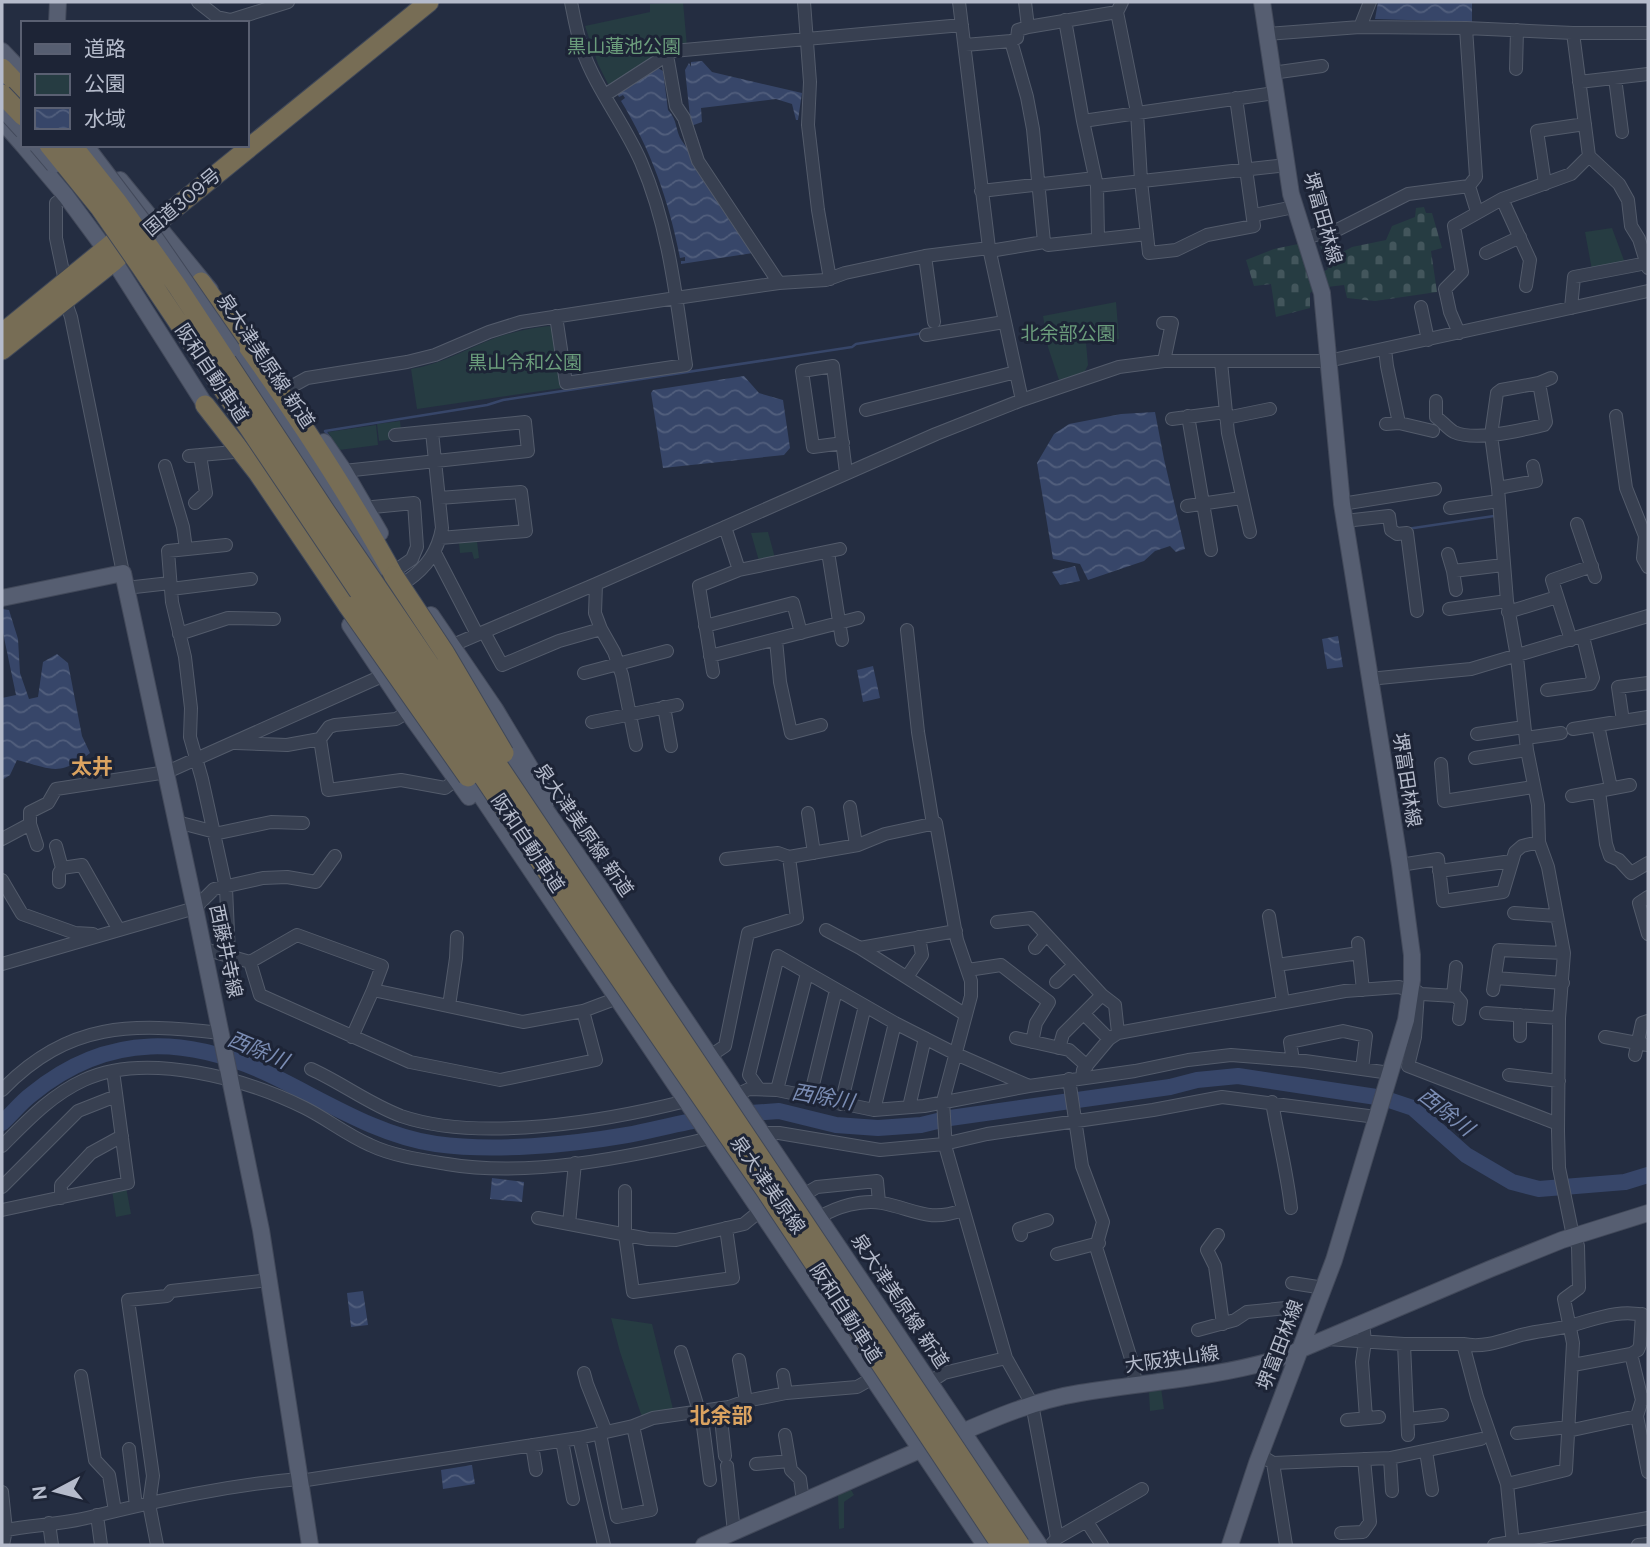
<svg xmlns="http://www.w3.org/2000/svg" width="1650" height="1547" font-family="'DM Sans','Noto Sans JP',sans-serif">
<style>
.cemetery{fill:url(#cemetery-stones)}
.park{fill:#263c42}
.water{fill:url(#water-waves)}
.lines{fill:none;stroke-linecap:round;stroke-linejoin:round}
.stream{stroke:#374669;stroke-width:2.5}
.river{stroke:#374669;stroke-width:16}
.minor-casing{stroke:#535b6b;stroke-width:14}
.major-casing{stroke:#42495a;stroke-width:18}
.highway-casing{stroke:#404858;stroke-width:21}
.minor{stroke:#384051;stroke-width:12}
.major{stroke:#565e71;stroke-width:16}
.highway{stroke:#776d55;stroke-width:19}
.major-bridge-casing{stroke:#42495a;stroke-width:18;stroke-linecap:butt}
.highway-bridge-casing{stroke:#404858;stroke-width:21;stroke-linecap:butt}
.major-bridge{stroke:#565e71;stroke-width:16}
.highway-bridge{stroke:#776d55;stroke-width:19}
.labels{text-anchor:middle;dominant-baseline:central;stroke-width:6;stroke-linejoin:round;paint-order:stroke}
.park-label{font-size:19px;fill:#6b9d7c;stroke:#1d2436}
.street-label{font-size:19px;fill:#b5bbcb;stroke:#1d2436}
.neighbourhood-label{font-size:21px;font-weight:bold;fill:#dba360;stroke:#1d2436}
.water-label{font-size:21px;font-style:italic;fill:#7b8db4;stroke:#1d2436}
</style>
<defs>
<pattern id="cemetery-stones" width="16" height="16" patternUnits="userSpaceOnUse" patternTransform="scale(1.75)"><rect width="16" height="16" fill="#263c42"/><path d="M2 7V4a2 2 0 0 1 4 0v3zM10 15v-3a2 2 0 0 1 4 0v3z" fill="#43565c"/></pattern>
<pattern id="water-waves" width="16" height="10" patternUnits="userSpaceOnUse" patternTransform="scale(1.75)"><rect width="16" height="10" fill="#374669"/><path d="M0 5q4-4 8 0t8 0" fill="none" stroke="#525f7d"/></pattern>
</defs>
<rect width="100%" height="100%" fill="#242d41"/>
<path class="cemetery" d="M1424,207L1426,213H1432L1442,248L1431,251L1437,292L1375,301L1347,298L1344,285L1327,287L1323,272L1328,269L1318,240L1327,236L1335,256L1352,247L1386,240L1392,226L1415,217L1416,208Z
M1298,244L1309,272L1313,291L1310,293V308L1276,317L1271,284L1254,286L1246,260L1274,249Z"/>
<path class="park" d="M683,2L687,47L613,86L608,84L598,64L585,26L650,12V4Z
M1612,228L1625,263L1592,270L1585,232Z
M1116,302L1119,339L1086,343L1088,365L1084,373L1059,380L1048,347L1043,316Z
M549,326L553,328L562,388L417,409L411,369C442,364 466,349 495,338C512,332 531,328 549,326Z
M400,421L401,430L395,439L379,441L377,424Z
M376,425L378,445L339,450L328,432Z
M768,532L775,558L759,561L751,533Z
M477,541L479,558L474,559L472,552L460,553L459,543Z
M126,1187L131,1214L116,1217L112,1190Z
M611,1318L652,1324L673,1409L642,1417L620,1352Z
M1161,1388L1164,1409L1150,1411L1149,1393L1151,1390Z
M850,1488L854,1495L844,1502V1528L839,1529L838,1493Z"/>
<path class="water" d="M1378,2H1472V22L1375,19Z
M702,61L712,72L802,93L798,120H796L792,104L776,99L701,108L702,122L691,126L685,70L689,63L691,67V62Z
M658,68L663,71L668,110C678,120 675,131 682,141C689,151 689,150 692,162L753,253L681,264V261H685V257L680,258C669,201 651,150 621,101L625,98L623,95L619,97L618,95L620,91Z
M744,376L759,393L783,400L790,448L784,455L663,468L651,393L653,390Z
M1155,412L1164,459L1185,549L1176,552L1170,546L1155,551L1144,561L1088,580L1080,564L1053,559L1037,463L1054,434L1069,424L1121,414Z
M1075,566L1080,581L1060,585L1052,572Z
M2,609L9,610L18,639L20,673L29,699L38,697L43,662L57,654L68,663L82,736L90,753C59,777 52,769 17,760L10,775L2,780V698L16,695L2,628Z
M1338,636L1343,667L1327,669L1322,639Z
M873,666L880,698L863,702L857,670Z
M492,1178L524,1182L522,1202L490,1199Z
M363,1291L368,1325L351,1327L347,1293Z
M472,1465L475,1484L443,1489L441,1470Z"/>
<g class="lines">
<path class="stream" d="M330,438L325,431L487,405L503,400L852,347L856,344L923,333
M1407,529L1494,516"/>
<path class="river" d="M735,1114L779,1111L836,1125L878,1128L921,1125L950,1118L1170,1087L1197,1080L1238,1076L1383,1098L1413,1108L1466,1155L1512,1182L1539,1189L1625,1182L1648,1175
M2,1123C12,1114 21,1102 32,1094C109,1031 190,1036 275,1077C326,1102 379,1136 436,1144C494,1152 569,1145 627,1135C654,1130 682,1122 710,1118"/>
<defs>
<path id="minor" d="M198,2L217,17L231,20L288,2
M804,2L810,82L808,125L818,210L830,279
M959,2L989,248L1022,400
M1025,2L1028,27
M1122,2L1117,12L1137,112L1141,181L1149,253L1176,250L1207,235L1254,226L1236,98
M1065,20L1083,121L1097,186L1098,238
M1360,27L1370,2
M1466,28L1476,177L1469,186L1477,212
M1573,33H1648
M1266,34L1360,27L1466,28L1573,33L1589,156L1619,184L1628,200L1631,226L1639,239L1648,268
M1011,41L1027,97L1033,129L1044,242
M965,45L1011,41L1017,38L1018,30L1028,27L1117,12
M667,55L676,106L684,118L698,161L779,283
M1516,69L1517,30
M1272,73L1322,66
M1615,78L1622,132
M1579,82L1648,74
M605,95L673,51L962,25
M1083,121L1275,93
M1545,184L1537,131L1585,124
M1097,186L1287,165
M981,191L1095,178
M1502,199L1530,260L1526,286
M1254,215L1294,207
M1304,238L1339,229L1408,194L1469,186
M990,251L1044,242L1048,245L1147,234
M1486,253L1520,237
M925,256L934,322
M65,281L56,238V203L66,196
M65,300L71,317L123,573
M1421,307L1428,340
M1571,308L1574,277L1647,263
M556,316L566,383L686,365C676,297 669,227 641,162C624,123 596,89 582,49C577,34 574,17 571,2
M1163,323H1172L1164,361
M1459,333L1450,312L1445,289L1462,272L1454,226L1502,199L1571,174L1589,156
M926,335L1004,322
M1385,349L1387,366L1399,423
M1221,362L1228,433L1250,532
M287,389L307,378L407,362L435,355L489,332L521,322L676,298L779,283L826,280L845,273L925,256L989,248
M1436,401V417C1442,421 1448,429 1454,432C1476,442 1521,430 1544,425L1546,422L1539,383
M866,410L1016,372
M1188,416L1211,550
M1616,416L1626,488L1645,536L1643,558L1648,567
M1226,418L1270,409
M1172,419L1225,412
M1386,424L1399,423L1433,431
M843,443L813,447L802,371L833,366L846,473
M189,456L234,452
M165,466L183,527L186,549
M344,471L528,451L525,422L395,435
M1498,488L1536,481L1533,466
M439,498L521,492L526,531L440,538
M195,503L206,493L200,455
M1342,504L1435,489
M1187,506L1241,498
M1450,508L1499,501
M367,510L373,507L414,503L417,547L412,559L399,568
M1345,521L1389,516L1391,530L1397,534L1407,533L1417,611
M1577,524L1595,577
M725,527L739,570
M226,545L168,551L172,602L185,657L191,708L190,737L202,779L226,888L229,955
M828,552L842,640
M435,553L477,634
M1448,554L1453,571L1456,590
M1453,571L1503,565
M407,581C427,567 438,551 442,528L432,432
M596,584L595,613L601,629L614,652L622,675L636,745
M126,588L170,583
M171,589L251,579
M1449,609L1507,601
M1508,612L1557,597
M705,626L793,603L801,633
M907,630L918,732L933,824
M484,632L502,665L559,641L601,629
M179,634L228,618L274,619
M776,640L780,682L791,733L821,725
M1571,640L1552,580L1592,566
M446,648L596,584L936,434L1022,400L1119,367L1164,361H1328L1648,291
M710,656L858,618
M713,672L699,586L739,570L840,549
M584,673L667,651
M1369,679L1471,669L1648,616
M1547,690L1590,684L1593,678L1583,637
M664,707L671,746
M1623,721L1618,687L1648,683
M592,722L677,705
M1598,725L1611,788
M1573,729L1648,717
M1477,734L1524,727
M1526,738L1561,733
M320,739L329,727L335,725L396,719L408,712
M236,743L287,745L320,739L328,790L401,780L445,788L457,779
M1475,758L1527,750
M1441,764L1444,801L1533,787
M1599,791L1606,844L1610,856L1619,860L1631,873L1648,863
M1572,796L1630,785
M850,807L856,845
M808,813L814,853
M177,822L219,833L271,822L303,823
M30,824L37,845
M2,839L30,824V812L48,803L56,789L167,772L391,672
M56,846L62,868
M726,859L778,853L789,857
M1400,865L1438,859L1443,901L1503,892L1515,852L1522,846L1539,842
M1439,871L1512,861
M2,880L22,914L75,933L93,934
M59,882V873L62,868L82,865L119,930
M1648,897L1639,903L1648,934
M1514,913L1557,916
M1269,916L1277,965
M997,922L1031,918L1102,995L1115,1005L1118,1033
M826,930L860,948L966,1015
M1358,943L1363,990
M860,948L956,931
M1035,948L1046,935
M204,949L250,962L297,935L382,966L373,990L523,1022L583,1011L623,996
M250,962L260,995L410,1062L500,1080L596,1060L583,1011
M2,964L195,908L214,889L263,878L287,877L316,882L335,856
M968,970L1001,965L1049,1002L1036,1023L1032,1042
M907,977L922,955L919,937
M1495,978L1563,983
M1056,982L1074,965
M1493,990L1499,950L1564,953
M1418,992L1415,1037L1408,1066L1558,1124
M1453,996L1456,967
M1283,1002L1277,965L1359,953
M449,1006L456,958L457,937
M1486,1013L1559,1018
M1084,1014L1109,1039
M1520,1015V1036
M352,1037L373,990
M1605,1037L1648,1045
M1016,1038L1069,1050L1087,1066
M1059,1048L1063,1034L1102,995
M1635,1055L1642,1023L1648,1021
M710,1056L725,1046L748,933L797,918L789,857L858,845L885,834L936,823L957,940L971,981V996L943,1101L946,1149L1006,1358L1032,1404L1057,1538L1051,1545
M1293,1060L1290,1042L1343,1031L1366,1036L1362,1069
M311,1069C342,1083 369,1104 401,1116C480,1143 606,1121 686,1101
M1509,1075L1559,1081
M1082,1077L1083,1070L1109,1039L1118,1033L1345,991L1399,987L1421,994L1456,996L1461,1002L1459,1019
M1069,1079L1082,1166L1103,1222L1096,1247L1133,1365L1136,1386
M759,1089L749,1075L778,956L895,1023L956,1054L1029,1086L1135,1071L1188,1060L1231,1055L1305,1061L1390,1073
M2,1090C69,1021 132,1023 221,1033
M777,1090L807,973
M736,1095L749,1089L777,1090L874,1110L924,1106L1029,1086
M810,1097L836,990
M1272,1102C1278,1138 1287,1172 1291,1208
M841,1104L865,1006
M909,1107L925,1038
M874,1110L895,1023
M762,1133H779L880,1150L944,1144L987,1134L1153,1110L1222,1097L1376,1117
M2,1146C27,1121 51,1095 84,1080C146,1051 247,1079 305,1108C327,1119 347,1135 370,1145C393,1156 422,1160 447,1164C529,1178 630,1157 710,1138
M2,1187L78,1111L116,1096
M625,1191V1235L633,1292L733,1278L726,1228
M805,1194L817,1187L877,1181L879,1202
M61,1198V1185L91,1153L122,1136
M2,1210L128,1183L113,1071
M820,1217C836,1207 862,1199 882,1203C914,1209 929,1223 962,1210
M538,1218L648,1239L676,1240L744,1224L760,1211
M569,1224L575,1163
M1021,1235L1019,1229L1047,1220
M1218,1235L1207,1250L1215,1266L1223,1324
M1057,1254L1099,1243
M1292,1283L1324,1288
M1363,1323L1365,1341L1362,1362L1366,1418
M1198,1330L1235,1320L1247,1312L1286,1308
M1327,1339L1404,1344H1463
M1404,1344L1408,1435
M681,1352L699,1411
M739,1360L746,1401
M1573,1365L1631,1354
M584,1373L587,1384L606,1432
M783,1375L786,1393
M81,1376L95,1460L109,1475L115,1511
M930,1382L944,1373L1006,1358
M1647,1399L1642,1400L1637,1416L1648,1472
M1642,1400L1631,1354L1638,1350L1640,1345L1642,1314
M720,1409L725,1456
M701,1411L710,1480
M1408,1419L1442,1415
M1347,1420L1379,1417
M1568,1431L1637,1416
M1517,1433L1568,1427
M600,1434L617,1517L651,1510L633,1426
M785,1435L791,1470L800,1479L803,1501
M579,1438L604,1545
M562,1441L573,1499
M532,1445L536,1470
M129,1449L136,1506
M1426,1451L1432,1490
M1260,1455L1273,1463L1390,1458L1481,1439
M1390,1458L1392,1491
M1273,1463L1286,1545
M756,1464L789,1461
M727,1466L734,1532
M300,1481L579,1438L633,1426L653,1418L729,1407L746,1401L786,1393L857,1387L873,1378
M1507,1484L1566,1470L1573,1343L1564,1299L1579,1288L1578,1246L1573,1236L1559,1168L1558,1131L1559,1018L1564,953L1548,867L1539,842L1538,805L1527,750L1517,657L1507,601L1498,488L1491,435L1497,393L1501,390L1539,383L1551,378
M2,1492L6,1530L3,1545
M97,1515L101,1545
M1087,1522L1102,1545
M49,1523L52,1545
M6,1530C34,1525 64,1524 91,1517C160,1500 229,1485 299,1479
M1341,1533L1363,1532L1370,1522L1364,1459
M1057,1538L1142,1489
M157,1545L149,1504L153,1476L128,1300L167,1296L171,1291L269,1280
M1494,1545L1648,1518
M1513,1545L1507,1484L1477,1397L1463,1344C1484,1348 1501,1341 1521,1335C1537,1331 1553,1330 1569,1326C1596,1319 1620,1308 1648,1316
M1638,1545L1648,1544"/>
<path id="major" d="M57,23L58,2
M2,51L23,73
M2,121L23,145
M23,145L66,196L114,261L211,414
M120,180L210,290
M232,349L380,567
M324,442L344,471L380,533
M2,598L123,573L195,908L261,1230L310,1545
M431,615L495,709L549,799
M350,625L408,712L469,797
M498,742L601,889L662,985L1039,1545
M463,769L985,1545
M953,1436C994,1418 1036,1400 1080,1393C1147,1382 1213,1378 1278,1359L1490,1269L1562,1240L1648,1213
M704,1545L929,1446
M1230,1545L1257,1463L1334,1260L1406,1020L1412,980V955L1400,865L1342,504L1322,293L1291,194L1262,2"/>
<path id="highway" d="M2,68L23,90
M201,282C271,376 338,473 394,576
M5,331L131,228
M2,350L114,261L165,216L429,2
M205,405L258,473L348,606"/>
</defs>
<use href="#minor" class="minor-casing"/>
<use href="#major" class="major-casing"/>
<use href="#highway" class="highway-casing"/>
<use href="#minor" class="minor"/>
<use href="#major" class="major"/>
<use href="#highway" class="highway"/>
<defs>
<path id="major-bridge" d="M2,108L23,131
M37,145L54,165
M85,145L151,232L232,349"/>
<path id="highway-bridge" d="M2,94L23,116
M49,145L100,208L141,267L584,927L764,1188L1001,1545
M72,145L118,203L177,286L326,512L477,734L1020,1545
M394,576L445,653L504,753
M348,606L468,777"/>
</defs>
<use href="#major-bridge" class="major-bridge-casing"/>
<use href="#highway-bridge" class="highway-bridge-casing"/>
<use href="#major-bridge" class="major-bridge"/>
<use href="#highway-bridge" class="highway-bridge"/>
</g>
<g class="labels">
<g class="park-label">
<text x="624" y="46">黒山蓮池公園</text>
<text x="1068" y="333">北余部公園</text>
<text x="525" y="362">黒山令和公園</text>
</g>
<g class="street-label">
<text transform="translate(182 202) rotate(-40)">国道309号</text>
<text transform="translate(1323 218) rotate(74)">堺富田林線</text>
<text transform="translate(266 361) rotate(56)">泉大津美原線 新道</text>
<text transform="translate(212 373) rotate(56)">阪和自動車道</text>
<text transform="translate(1407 780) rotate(81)">堺富田林線</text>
<text transform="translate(584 830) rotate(55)">泉大津美原線 新道</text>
<text transform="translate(528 843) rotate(56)">阪和自動車道</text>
<text transform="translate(226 951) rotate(78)">西藤井寺線</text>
<text transform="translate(768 1185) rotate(55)">泉大津美原線</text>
<text transform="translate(900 1301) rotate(56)">泉大津美原線 新道</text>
<text transform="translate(846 1313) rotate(57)">阪和自動車道</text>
<text transform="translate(1280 1345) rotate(-69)">堺富田林線</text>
<text transform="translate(1172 1359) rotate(-8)">大阪狭山線</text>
</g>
<g class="neighbourhood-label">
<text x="92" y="767">太井</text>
<text x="721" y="1416">北余部</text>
</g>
<g class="water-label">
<text transform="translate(258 1050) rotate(23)">西除川</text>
<text transform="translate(823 1097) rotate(10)">西除川</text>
<text transform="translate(1446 1112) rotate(38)">西除川</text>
</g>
</g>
<rect width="1650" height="1547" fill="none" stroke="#b5bbcb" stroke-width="7"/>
<rect x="21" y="21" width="228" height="126" fill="#1d2436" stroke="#5a6072" stroke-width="2"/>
<rect x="35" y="44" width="35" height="10" fill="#565e71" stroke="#5a6072" stroke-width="2"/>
<text x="84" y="56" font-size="21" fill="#b5bbcb">道路</text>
<rect x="35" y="74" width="35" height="21" fill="#263c42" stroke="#5a6072" stroke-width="2"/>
<text x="84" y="91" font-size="21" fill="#b5bbcb">公園</text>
<rect x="35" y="108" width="35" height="21" fill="url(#water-waves)" stroke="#5a6072" stroke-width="2"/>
<text x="84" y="126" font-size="21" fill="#b5bbcb">水域</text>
<g transform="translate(56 1491) rotate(263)" stroke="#1d2436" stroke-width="5" paint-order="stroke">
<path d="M0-5L12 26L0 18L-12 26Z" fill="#b5bbcb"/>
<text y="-10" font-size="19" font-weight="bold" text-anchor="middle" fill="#b5bbcb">N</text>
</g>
</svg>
